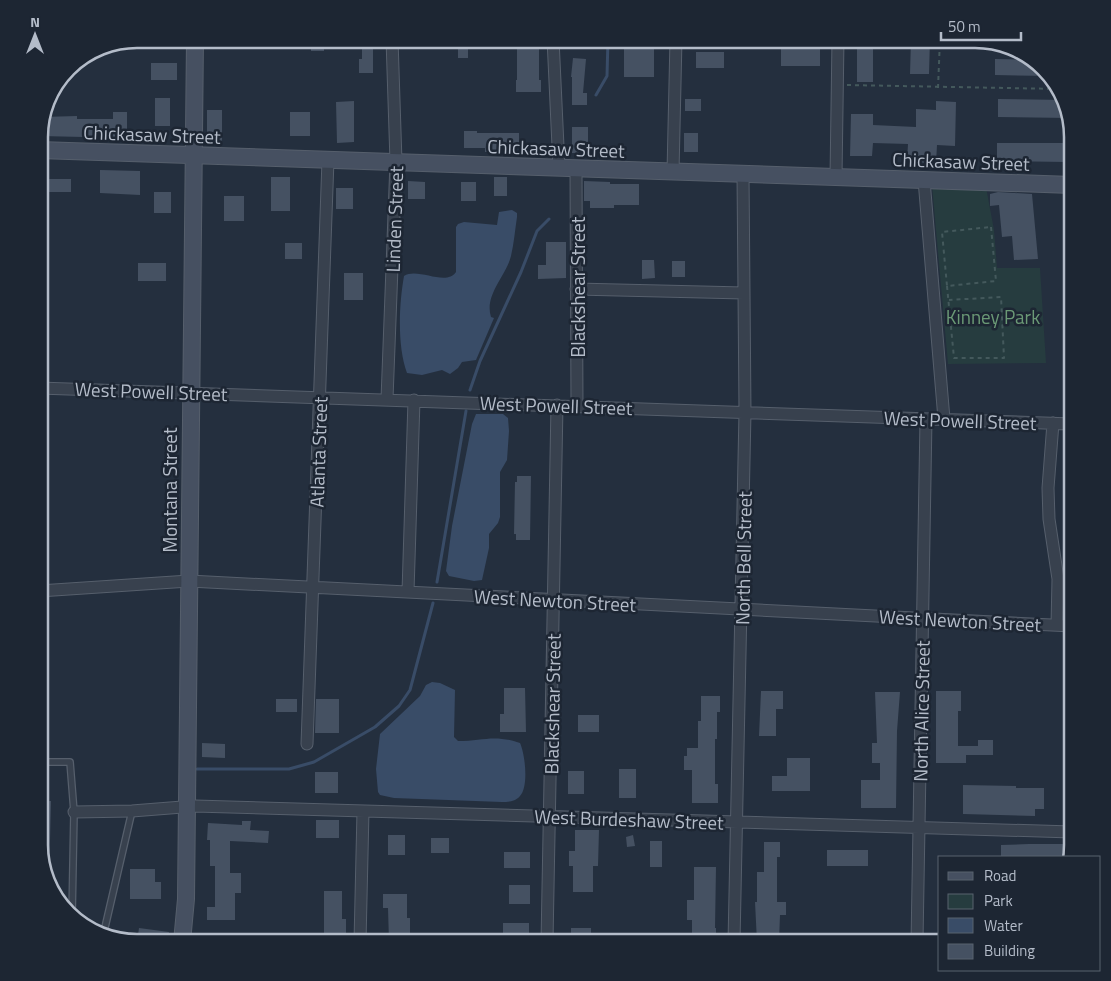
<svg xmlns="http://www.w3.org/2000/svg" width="1111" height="981" font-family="'Titillium Web',sans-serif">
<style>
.green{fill:#263c3f}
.water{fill:#394c67}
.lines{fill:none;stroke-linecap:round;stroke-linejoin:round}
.stream{stroke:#394c67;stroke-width:3}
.building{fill:#455162}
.lane-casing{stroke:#565f6c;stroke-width:8}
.street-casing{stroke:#565f6c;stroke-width:13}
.secondary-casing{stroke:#565f6c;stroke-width:18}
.path{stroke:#44595c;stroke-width:2;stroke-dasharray:4 4;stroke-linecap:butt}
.lane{stroke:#38414e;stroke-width:5.5}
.street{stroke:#38414e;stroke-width:11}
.secondary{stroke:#465061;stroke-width:16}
.labels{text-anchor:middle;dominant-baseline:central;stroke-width:5;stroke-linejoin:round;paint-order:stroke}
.street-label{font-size:19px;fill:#b4bcc9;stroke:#1d2633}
.park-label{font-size:19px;fill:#6b9a76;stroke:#1d2633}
.rim{fill:none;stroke:#b4bcc9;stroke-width:2.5}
</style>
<rect width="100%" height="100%" fill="#242f3e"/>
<path class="green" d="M932,185L986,187L994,230L997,268H1040L1046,363L948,364Z"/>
<path class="water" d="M512,210L517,213V217C515,230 514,243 511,256C506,276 484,295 491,317L494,318L476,360L462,362L458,368L450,374L442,370L422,375L407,373C397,346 399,304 404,276C418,267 446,287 456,272V227L458,224L464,222L497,225L499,212Z
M476,414H503L508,418L509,431L507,460L500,472V517L498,523L489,534V548L482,580L474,581L449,576L446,571L452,526L472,424Z
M432,682L440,683L455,690L454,737L458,741C483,741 494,734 520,743C525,754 529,786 520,796C515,802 508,802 502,802L394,798L380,795L378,792L376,769L380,734L420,696L426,685Z"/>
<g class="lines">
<path class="stream" d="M596,95L607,76L608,39
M470,390L480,361L521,272L537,231L549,219
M437,582L466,411
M197,769H289L314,762L375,727L399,706L410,690L433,603"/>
</g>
<path class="building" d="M311,39H324V51H311Z
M362,39H376V49H373V73H359V59H362Z
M517,39H539V80H541V92H516V80H517Z
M911,39H930L929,74H910Z
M624,41H654V77H624Z
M458,42H468V58H458Z
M857,42H873V82H857Z
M781,47H820V66H781Z
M696,52H724V68H696Z
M573,58L586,59L583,93H587V105H572V77H571Z
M995,59L1032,60L1044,67L1050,76L995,75Z
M151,63H177V80H151Z
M155,98H170V126H155Z
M685,99H701V111H685Z
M998,99L1065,100L1069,118L998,117Z
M354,101V142L337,143L336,102Z
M936,101L956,102L955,146L937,145L936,163L907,162L908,144L873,143L872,156H850L851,114H873V125L916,127V109L936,110Z
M207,110H222V144H207Z
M113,112H127V138L40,136L42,117L77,116V119H113Z
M290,112H310V136H290Z
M572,127H588V153H572Z
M464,131H477V133H519V148H501V152H485V148H464Z
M684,133H698V152H684Z
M997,143H1067V162L997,161Z
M100,170L140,171V195L100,193Z
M271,177H290V211H271Z
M494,177H507V196H494Z
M49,179H71V192H49Z
M408,181L425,182V199H408Z
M584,181L610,182V184H639V205H614V208H590V201H584Z
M461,182H476V201H461Z
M336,188H353V209H336Z
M154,192H171V213H154Z
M998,192L1032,194L1038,259L1014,260L1012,236L1002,237L999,205L990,206V194Z
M224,196H244V221H224Z
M39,231H48V246H39Z
M546,242H566V278L538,279V265H546Z
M285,243H302V259H285Z
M642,260H654L655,278L642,279Z
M672,261H685V277H672Z
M138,263H166V281H138Z
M344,273H363V300H344Z
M517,476H531L530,540H516V534H514L515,482H517Z
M504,688H525L526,732H500V714H504Z
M761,691H783V709H776V736H759Z
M936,691H961V711H958V746H978V740H993V755H966V763H936Z
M875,692H900L897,731L896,808H861V780H880V763H872V743H877Z
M701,696H720V712H717V739H715V784H718V803H692V770H684V756H687V748H698V721H701Z
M276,699H297V712H276Z
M316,699H339V733H315Z
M578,715H599V732H578Z
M202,743L225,744V758L202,757Z
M787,758H810V791H772V776H787Z
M619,769H636V798H619Z
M568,771H584V794H568Z
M315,772H338V793H315Z
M963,785L1016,786V788H1044V809H1035V816L963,814Z
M39,801H51L49,881H47L39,851Z
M316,820H339V838H316Z
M242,821H251L250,830L269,831L268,843L230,841V873H241V893H235V920H207V907H215V866H210V840H207L208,823L242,825Z
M575,830H599L598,866H593V892H573V866H569V851H575Z
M388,835H405V855H388Z
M633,835L635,846L627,847L626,837Z
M431,838H449V853H431Z
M650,841H662V867H650Z
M764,842H780V857H777V902H786V915H780L779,942H757L755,902H757V872H764Z
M1029,844H1071L1070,855L1069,857H1001V845Z
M827,850H868V866H827Z
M504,852H530V868H504Z
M694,867H716L715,928H716V942H692V920H687V900H694Z
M130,869H155V882H161V899H130Z
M509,885H530V904H509Z
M324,891H342V919H346V942H324Z
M383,894H407V918H410V935H407V942H389L388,908H383Z
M503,923H529V937H503Z
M139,928L169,932L167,942H137Z
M571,928H591V942H571Z"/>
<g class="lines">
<defs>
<path id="lane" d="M39,762H70L74,812L72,917
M103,936L132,811"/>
<path id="street" d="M553,39L559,168
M576,169L577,406
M673,172L676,39
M836,177L838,39
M924,180L944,419
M576,289L744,293
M39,388L1072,424
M387,399L396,162L392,39
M1053,423L1048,488L1049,519L1058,579L1057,625
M39,591L189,581L1072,626
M408,592L414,400
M307,744L328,160
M74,812L132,811L195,806L1072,832
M360,942L363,811
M547,942L557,405
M734,942L745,412L743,174
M917,942L926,419"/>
<path id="secondary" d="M39,150L1072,185
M182,942L186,899L195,39"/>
</defs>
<use href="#lane" class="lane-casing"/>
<use href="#street" class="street-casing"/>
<use href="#secondary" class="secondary-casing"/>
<path class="path" d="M847,85L1059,89
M938,88L940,39
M991,227L996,281L947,286L942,232Z
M947,286L954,358H1004L1001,297L949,300"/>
<use href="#lane" class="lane"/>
<use href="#street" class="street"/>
<use href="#secondary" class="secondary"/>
</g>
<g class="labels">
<g class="street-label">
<text transform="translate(152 134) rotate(2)">Chickasaw Street</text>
<text transform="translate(556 148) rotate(2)">Chickasaw Street</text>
<text transform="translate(961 161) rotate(2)">Chickasaw Street</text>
<text transform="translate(394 219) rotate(-88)">Linden Street</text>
<text transform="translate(577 287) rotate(-90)">Blackshear Street</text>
<text transform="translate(151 391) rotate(2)">West Powell Street</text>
<text transform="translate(556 405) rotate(2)">West Powell Street</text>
<text transform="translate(960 420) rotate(2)">West Powell Street</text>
<text transform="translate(318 452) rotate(-88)">Atlanta Street</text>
<text transform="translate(169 490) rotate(-90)">Montana Street</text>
<text transform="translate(743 558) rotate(-89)">North Bell Street</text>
<text transform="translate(555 600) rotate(3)">West Newton Street</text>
<text transform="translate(960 620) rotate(3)">West Newton Street</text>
<text transform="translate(552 704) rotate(-89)">Blackshear Street</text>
<text transform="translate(921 711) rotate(-89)">North Alice Street</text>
<text transform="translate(629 819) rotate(2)">West Burdeshaw Street</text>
</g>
<g class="park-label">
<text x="993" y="316">Kinney Park</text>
</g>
</g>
<path d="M0 0H1111V981H0ZM137 48H975A89 89 0 0 1 1064 137V845A89 89 0 0 1 975 934H137A89 89 0 0 1 48 845V137A89 89 0 0 1 137 48Z" fill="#1d2633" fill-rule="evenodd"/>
<path class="rim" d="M137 48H975A89 89 0 0 1 1064 137V845A89 89 0 0 1 975 934H137A89 89 0 0 1 48 845V137A89 89 0 0 1 137 48Z"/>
<rect x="938" y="856" width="162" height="115" fill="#1d2633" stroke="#59626f"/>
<rect x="948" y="872" width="25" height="8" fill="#465061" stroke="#59626f"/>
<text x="984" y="881" font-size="15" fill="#b4bcc9">Road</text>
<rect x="948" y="894" width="25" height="15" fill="#263c3f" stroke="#59626f"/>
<text x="984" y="906" font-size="15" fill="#b4bcc9">Park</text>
<rect x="948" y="918" width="25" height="15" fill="#394c67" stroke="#59626f"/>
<text x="984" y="931" font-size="15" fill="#b4bcc9">Water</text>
<rect x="948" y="944" width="25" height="15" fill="#455162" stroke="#59626f"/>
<text x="984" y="956" font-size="15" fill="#b4bcc9">Building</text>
<g transform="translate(35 35)" stroke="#1d2633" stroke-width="4" paint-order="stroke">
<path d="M0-4L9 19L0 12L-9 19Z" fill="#b4bcc9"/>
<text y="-8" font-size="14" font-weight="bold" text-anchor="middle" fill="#b4bcc9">N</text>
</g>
<path d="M941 32v8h80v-8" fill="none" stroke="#b4bcc9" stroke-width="2.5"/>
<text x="948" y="32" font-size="15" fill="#b4bcc9" stroke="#1d2633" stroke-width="4" paint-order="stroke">50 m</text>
</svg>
